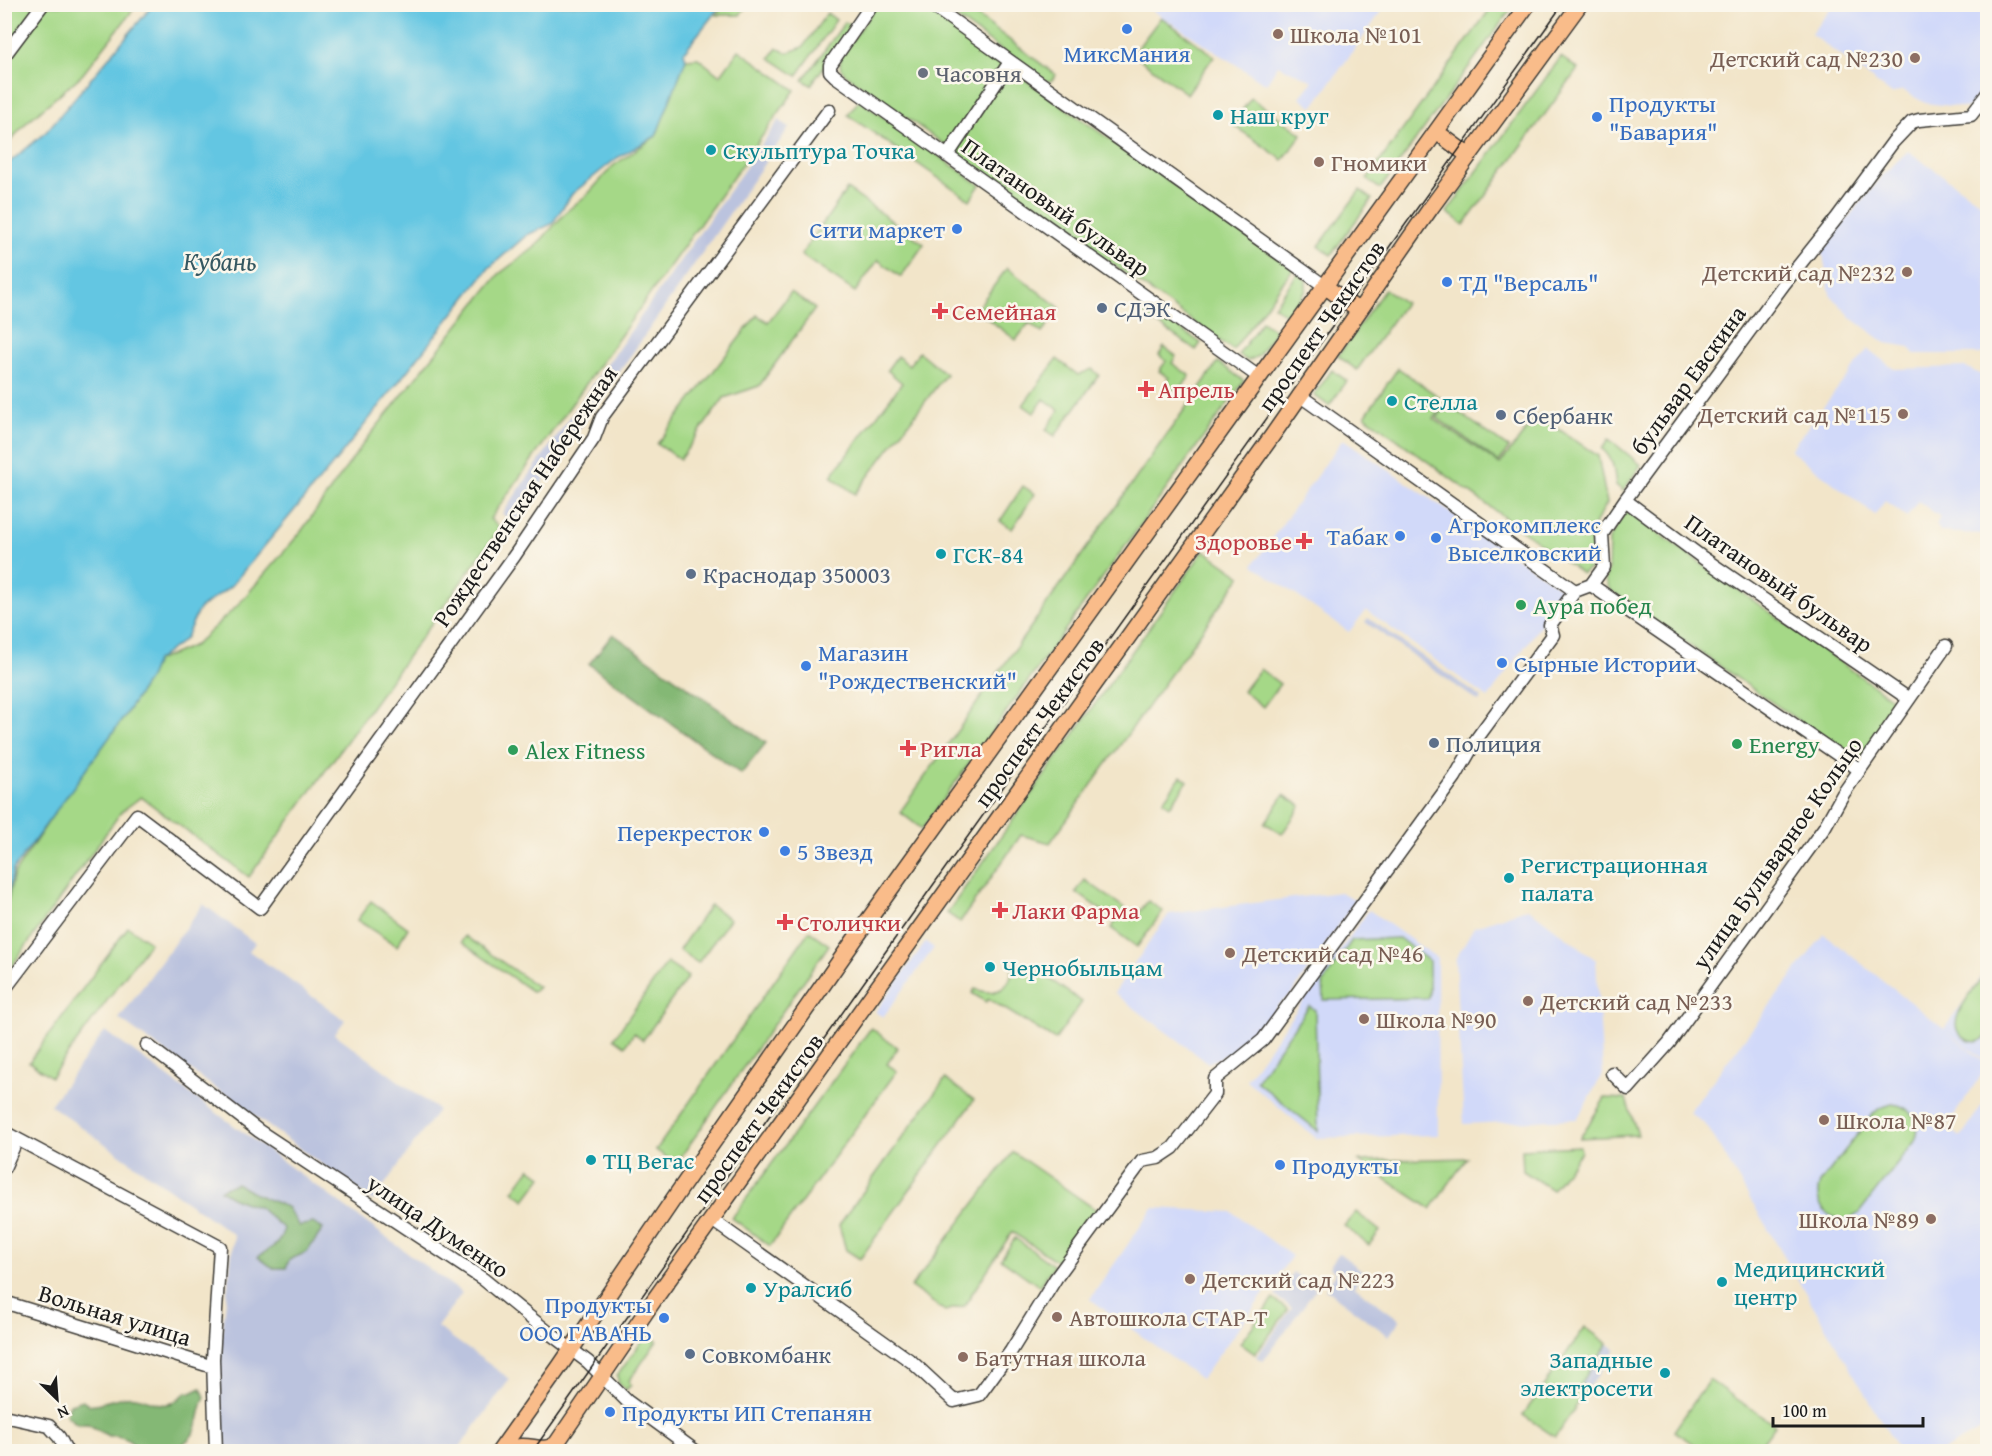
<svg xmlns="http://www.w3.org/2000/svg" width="1992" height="1456" font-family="'Gentium Book Plus',serif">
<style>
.built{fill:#d1d9f9}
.industrial{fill:#bbc3de}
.green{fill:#a5d887;stroke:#607a52;stroke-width:1.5}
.forest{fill:#84b874;stroke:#506a48;stroke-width:1.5}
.water{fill:#64c6e2;stroke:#40717f;stroke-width:1.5}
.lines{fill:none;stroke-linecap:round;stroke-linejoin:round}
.minor-casing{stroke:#3c3a36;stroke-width:15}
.major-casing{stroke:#3c3a36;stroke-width:18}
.minor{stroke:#fff;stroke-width:12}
.major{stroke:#f9bc8a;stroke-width:15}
.tram{stroke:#1c1c1c;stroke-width:1.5}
.shop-dot{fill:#3f7fe0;stroke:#fbf7ec;stroke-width:2}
.education-dot{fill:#8d6e63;stroke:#fbf7ec;stroke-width:2}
.worship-dot{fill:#6b7280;stroke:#fbf7ec;stroke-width:2}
.culture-dot{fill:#0f9aa8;stroke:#fbf7ec;stroke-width:2}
.service-dot{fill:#5c6f8a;stroke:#fbf7ec;stroke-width:2}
.health-dot{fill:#e0444e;stroke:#fbf7ec;stroke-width:2}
.leisure-dot{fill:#2e9e5b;stroke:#fbf7ec;stroke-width:2}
.labels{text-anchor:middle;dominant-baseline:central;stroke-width:5;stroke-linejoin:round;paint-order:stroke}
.education-label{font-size:24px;fill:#785e54;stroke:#fbf7ec;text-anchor:start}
.shop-label{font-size:24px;fill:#366cbe;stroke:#fbf7ec;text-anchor:start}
.worship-label{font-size:24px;fill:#5b616d;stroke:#fbf7ec;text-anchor:start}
.culture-label{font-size:24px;fill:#0d838f;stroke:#fbf7ec;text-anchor:start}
.street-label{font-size:24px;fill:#1c1c1c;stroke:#fbf7ec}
.service-label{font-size:24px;fill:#4e5e75;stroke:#fbf7ec;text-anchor:start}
.health-label{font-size:24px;fill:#be3a42;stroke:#fbf7ec;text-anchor:start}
.leisure-label{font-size:24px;fill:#27864d;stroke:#fbf7ec;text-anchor:start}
.water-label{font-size:26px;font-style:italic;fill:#355861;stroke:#fbf7ec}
</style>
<rect width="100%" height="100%" fill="#fbf7ec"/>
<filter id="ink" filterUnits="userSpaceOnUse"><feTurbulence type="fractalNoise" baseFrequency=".0167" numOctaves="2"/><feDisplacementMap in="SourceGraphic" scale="12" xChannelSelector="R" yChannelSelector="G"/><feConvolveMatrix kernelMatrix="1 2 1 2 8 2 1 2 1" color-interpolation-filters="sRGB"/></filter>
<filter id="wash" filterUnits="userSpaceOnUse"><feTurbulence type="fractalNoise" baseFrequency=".008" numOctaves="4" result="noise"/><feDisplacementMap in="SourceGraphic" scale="24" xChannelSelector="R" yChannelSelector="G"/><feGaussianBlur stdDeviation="1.35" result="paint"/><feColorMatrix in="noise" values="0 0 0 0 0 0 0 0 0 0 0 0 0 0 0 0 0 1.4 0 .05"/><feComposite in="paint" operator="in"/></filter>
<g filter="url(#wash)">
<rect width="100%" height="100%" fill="#f2e5c9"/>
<path class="built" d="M1144,5L1386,4V5L1313,107L1300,97L1313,81L1278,65L1266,84Z
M1833,5H1987V82L1968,108L1925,103L1902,90L1892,94L1811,34Z
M1908,151L1987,207L1988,351L1981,354H1914L1910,347L1886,343L1853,319L1830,294L1822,249L1885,173Z
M1868,349L1894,369L1966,367L1987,378V534L1941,532L1936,525L1940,517L1918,501L1907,517L1885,501L1875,515L1790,450Z
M1343,439L1565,591L1488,698L1366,610L1349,632L1253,565Z
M1340,892L1356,900L1290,996L1279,1004L1274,1010L1273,1021L1257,1041L1208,1063L1114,993L1169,914Z
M1528,908L1596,960L1603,1074L1577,1119L1464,1124L1455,960L1474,927Z
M1369,910L1437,958L1438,1135L1316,1138L1246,1080Z
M1824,934L1944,1029L1987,969V1062L1946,1030L1987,1064V1067L1946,1127L1961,1137L1982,1105L1987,1109V1426L1942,1451H1899L1707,1126L1689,1112Z
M926,942L934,948L883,1017L875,1012Z
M1153,1208L1232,1212L1292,1256L1201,1379L1090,1299Z"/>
<path class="industrial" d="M779,120L789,128L515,522L502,514Z
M1368,618L1482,698L1479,702L1365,622Z
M203,904L255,943L249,951L345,1020L335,1034L438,1110L373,1201L119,1019Z
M105,1031L462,1293L437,1327L510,1379L457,1451H221L217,1374L234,1235L50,1105Z
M1339,1253L1364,1272L1354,1286L1400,1320L1389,1336L1325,1289L1336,1273L1329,1267Z
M1293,1272L1316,1289L1263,1361L1256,1357L1292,1308L1275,1296Z
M1608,1344L1616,1349L1588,1389L1580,1384Z"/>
<path class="green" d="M5,5H137L82,75L27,122L5,147Z
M724,5V4L747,5L740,15H716Z
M877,5H920L1293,269L1233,350L844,73L840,65L841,56Z
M938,5H963L1056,75L1051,81H1045Z
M1493,5H1514L1380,189L1367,179Z
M827,13L836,20L797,76L770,58L777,48L787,53L803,47Z
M1161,17L1214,56L1187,94L1133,54Z
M845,22L852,27L811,85L803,80Z
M739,50L795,90L490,519L500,528L249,877L141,797L121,812L5,976V912L14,874L64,798L122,720L148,680L156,661L195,645L238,605L300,533L363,444L499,274L534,248L567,211L588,194L613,166L656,136L686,59L698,58L720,76Z
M1561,57L1578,69L1464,225L1447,212Z
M1251,98L1302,134L1283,160L1232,124Z
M859,100L980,185L970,200L848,115Z
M847,189L924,244L901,277L878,260L855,292L801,255Z
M1360,190L1372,199L1331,255L1319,246Z
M1007,268L1060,308L1042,333L1029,323L1016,340L976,310Z
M1298,273L1306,280V290L1289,317L1274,306Z
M1385,289L1405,303L1357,370L1338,356Z
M791,292L815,309L759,386L724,398L680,459L657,444L757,315L768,322Z
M1142,303L1201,343L1196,350L1137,310Z
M1262,321L1276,331L1258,356L1248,361L1238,355Z
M1164,347L1176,356L1172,363L1190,376L1178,393L1165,384L1169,378L1159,371L1166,361L1159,355Z
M919,352L946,374L855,494L831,476L902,383L887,370L897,356L909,365Z
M1057,359L1078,375L1092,369L1099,375L1055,436L1046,430L1059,410L1044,399L1034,413L1023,405Z
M1218,362L1244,381L922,829L900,812Z
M1398,368L1446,402L1434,419L1500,464L1538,415L1598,456L1607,503L1592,529V567L1582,574L1365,416Z
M1332,370L1347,381L1329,406L1314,395Z
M1447,404L1509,448L1499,462L1437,418Z
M1609,439L1641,465L1623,491L1616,485C1614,472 1614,458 1602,449Z
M1023,486L1035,494L1012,529L1000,521Z
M1626,510L1898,703L1858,762L1610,590L1605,579L1608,571L1609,539Z
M1204,550L1241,576L1050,843L1021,835L960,922L947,913Z
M1260,669L1280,684L1263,707L1243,691Z
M1181,776L1188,781L1170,806L1163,801Z
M1284,795L1301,806L1282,834L1265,823Z
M1085,880L1136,916L1148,901L1163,911L1137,947L1111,928L1116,921L1076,892Z
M371,901L408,928L397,946L357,920Z
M710,905L730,919L698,963L679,950Z
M128,927L150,942L51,1077L29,1062Z
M809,931L829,945L676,1164L656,1150Z
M465,936L538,987L533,992L461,942Z
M1399,938L1429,961V998L1324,1000L1323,983L1352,940Z
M667,963L688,977L643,1040L634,1033L625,1046L614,1038Z
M1027,963L1082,1002L1055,1040L989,999L986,1002L972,993L975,989C997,997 1011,989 1013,965Z
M1987,972V1036C1981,1042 1974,1044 1966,1039C1938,1025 1977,987 1987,972Z
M1309,1006L1315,1010L1318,1131L1256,1081Z
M871,1028L898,1048L887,1064L897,1071L770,1246L732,1218Z
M945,1079L974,1100L860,1259L846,1250L839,1225Z
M1605,1098L1626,1099L1638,1135L1580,1138Z
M1892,1104C1911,1106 1923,1122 1915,1141L1859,1213C1838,1230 1810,1208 1820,1183L1874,1113L1880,1108Z
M1580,1146L1581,1152L1552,1190L1523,1171L1522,1149Z
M1013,1152L1099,1212L1061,1264L1012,1232L964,1306L945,1311L911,1287Z
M1467,1158L1431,1209L1358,1161Z
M530,1168L542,1177L525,1200L513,1191Z
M1356,1212L1380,1231L1369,1245L1344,1226Z
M1015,1238L1054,1266L1039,1286L1001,1259Z
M1273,1299L1288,1310L1255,1354L1240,1343Z
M1585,1327L1608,1344L1581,1383L1588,1389L1555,1437L1523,1415Z
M647,1334L657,1341L629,1381L631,1385L626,1390L619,1384L617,1376Z
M1709,1380L1775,1425L1756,1451H1704L1674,1431Z"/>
<path class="forest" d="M613,634L766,743L741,774L589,664Z
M236,1183L255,1194L287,1207L299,1226L313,1223L323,1229L307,1252L289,1260L286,1268H273L258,1257L278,1243L284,1229L260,1208L235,1199L220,1190Z
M201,1388L205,1397C196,1415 202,1431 184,1443L183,1451H140C132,1441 121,1434 108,1436L88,1424H77L66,1415L70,1404L83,1400L88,1405C101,1404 112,1399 125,1397C150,1393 162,1419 186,1392L191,1393Z"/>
<path class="water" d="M153,5H721L684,52L686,59L656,136L617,158L572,194L552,224L527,235L489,268L339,457L231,586L199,609L185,639L156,661L148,680L122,720L13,870L5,909V166L46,132Z"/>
</g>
<g filter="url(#ink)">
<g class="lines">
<defs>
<path id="minor" d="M872,4L830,65V71L835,76L1259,377
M930,4L1326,287
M4,56L43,4
M947,156L1010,62
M1299,395L1575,591
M1625,500L1703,558L1909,699
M1591,585L1860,770
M1575,591L1591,585L1604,567L1602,534L1625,500L1784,284L1836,219L1893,142L1912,122L1919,120L1971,115L1988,93
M4,990L137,815L260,908L515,555L594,438L602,417L829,110
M147,1045L259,1131L483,1279L548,1332L588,1362L627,1401L697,1452
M1612,1073L1628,1089L1669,1043L1824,828L1843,794L1946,646
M4,1132L220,1247L213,1359L216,1452
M4,1168L17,1139
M712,1220L912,1362L954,1401L979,1395L1011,1351L1056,1278L1142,1161L1158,1158L1173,1148L1215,1094V1079L1263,1040L1455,777L1478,737L1553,635L1550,625L1575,591
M4,1302L213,1367
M4,1416L49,1426L59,1437L67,1452"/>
<path id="major" d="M1438,133L1469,156
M1326,287L1359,311
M499,1452L560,1366L679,1191L869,919L1528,4
M506,1452C527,1438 539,1456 556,1444L654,1300L1272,436L1430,209L1580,4
M1986,1452L1988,1451"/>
</defs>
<use href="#minor" class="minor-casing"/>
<use href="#major" class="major-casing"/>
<use href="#minor" class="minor"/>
<use href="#major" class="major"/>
<path class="tram" d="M532,1452L886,951L1563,4"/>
</g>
</g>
<g class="shop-dot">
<circle cx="1127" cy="29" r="6"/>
<circle cx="1597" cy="117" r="6"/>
<circle cx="957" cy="229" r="6"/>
<circle cx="1447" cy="282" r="6"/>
<circle cx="1400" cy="536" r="6"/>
<circle cx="1436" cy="538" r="6"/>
<circle cx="1502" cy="663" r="6"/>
<circle cx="806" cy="666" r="6"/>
<circle cx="764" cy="832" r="6"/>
<circle cx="785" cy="851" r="6"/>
<circle cx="1280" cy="1165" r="6"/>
<circle cx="664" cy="1318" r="6"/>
<circle cx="610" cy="1412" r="6"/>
</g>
<g class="education-dot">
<circle cx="1278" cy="34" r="6"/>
<circle cx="1915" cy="58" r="6"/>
<circle cx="1319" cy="162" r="6"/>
<circle cx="1907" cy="272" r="6"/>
<circle cx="1903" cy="414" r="6"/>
<circle cx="1230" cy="953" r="6"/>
<circle cx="1528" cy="1001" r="6"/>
<circle cx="1364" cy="1019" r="6"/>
<circle cx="1824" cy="1120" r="6"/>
<circle cx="1931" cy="1219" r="6"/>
<circle cx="1190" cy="1279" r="6"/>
<circle cx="1057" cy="1317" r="6"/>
<circle cx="963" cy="1357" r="6"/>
</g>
<circle class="worship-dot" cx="923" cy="73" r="6"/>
<g class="culture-dot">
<circle cx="1218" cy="115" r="6"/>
<circle cx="711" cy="150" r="6"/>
<circle cx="1392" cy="401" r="6"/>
<circle cx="941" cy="554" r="6"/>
<circle cx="1509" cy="878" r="6"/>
<circle cx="990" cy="967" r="6"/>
<circle cx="591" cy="1160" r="6"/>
<circle cx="1722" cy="1282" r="6"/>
<circle cx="751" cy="1288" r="6"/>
<circle cx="1665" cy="1373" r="6"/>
</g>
<g class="service-dot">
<circle cx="1102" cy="308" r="6"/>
<circle cx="1501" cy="415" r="6"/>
<circle cx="691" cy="574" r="6"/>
<circle cx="1434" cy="743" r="6"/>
<circle cx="690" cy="1354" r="6"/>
</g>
<g class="health-dot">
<path d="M937 302h6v6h6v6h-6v6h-6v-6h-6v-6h6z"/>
<path d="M1143 380h6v6h6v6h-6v6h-6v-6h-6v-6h6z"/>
<path d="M1301 532h6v6h6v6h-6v6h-6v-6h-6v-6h6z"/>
<path d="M905 739h6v6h6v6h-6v6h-6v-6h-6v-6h6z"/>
<path d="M997 901h6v6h6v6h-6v6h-6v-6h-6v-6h6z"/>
<path d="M782 913h6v6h6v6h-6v6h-6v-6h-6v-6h6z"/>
</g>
<g class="leisure-dot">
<circle cx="1521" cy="605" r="6"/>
<circle cx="1737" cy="744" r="6"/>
<circle cx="513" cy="750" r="6"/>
</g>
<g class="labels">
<g class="education-label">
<text x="1290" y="34">Школа №101</text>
<text x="1903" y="58" text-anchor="end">Детский сад №230</text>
<text x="1331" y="162">Гномики</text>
<text x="1895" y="272" text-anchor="end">Детский сад №232</text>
<text x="1891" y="414" text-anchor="end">Детский сад №115</text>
<text x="1242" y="953">Детский сад №46</text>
<text x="1540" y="1001">Детский сад №233</text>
<text x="1376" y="1019">Школа №90</text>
<text x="1836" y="1120">Школа №87</text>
<text x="1919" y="1219" text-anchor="end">Школа №89</text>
<text x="1202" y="1279">Детский сад №223</text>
<text x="1069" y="1317">Автошкола СТАР-Т</text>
<text x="975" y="1357">Батутная школа</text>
</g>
<g class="shop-label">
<text x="1127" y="53" text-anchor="middle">МиксМания</text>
<text x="1609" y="103">Продукты<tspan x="1609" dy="28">"Бавария"</tspan></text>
<text x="945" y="229" text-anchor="end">Сити маркет</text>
<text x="1459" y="282">ТД "Версаль"</text>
<text x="1448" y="524">Агрокомплекс<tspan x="1448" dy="28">Выселковский</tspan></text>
<text x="1388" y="536" text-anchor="end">Табак</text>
<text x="818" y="652">Магазин<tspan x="818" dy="28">"Рождественский"</tspan></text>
<text x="1514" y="663">Сырные Истории</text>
<text x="752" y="832" text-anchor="end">Перекресток</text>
<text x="797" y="851">5 Звезд</text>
<text x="1292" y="1165">Продукты</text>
<text x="652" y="1304" text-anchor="end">Продукты<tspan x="652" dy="28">ООО ГАВАНЬ</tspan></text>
<text x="622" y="1412">Продукты ИП Степанян</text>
</g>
<g class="worship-label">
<text x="935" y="73">Часовня</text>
</g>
<g class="culture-label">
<text x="1230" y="115">Наш круг</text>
<text x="723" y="150">Скульптура Точка</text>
<text x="1404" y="401">Стелла</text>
<text x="953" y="554">ГСК-84</text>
<text x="1521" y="864">Регистрационная<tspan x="1521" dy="28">палата</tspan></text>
<text x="1002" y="967">Чернобыльцам</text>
<text x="603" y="1160">ТЦ Вегас</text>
<text x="1734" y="1268">Медицинский<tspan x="1734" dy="28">центр</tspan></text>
<text x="763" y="1288">Уралсиб</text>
<text x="1653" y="1359" text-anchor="end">Западные<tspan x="1653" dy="28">электросети</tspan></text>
</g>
<g class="street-label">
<text transform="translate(1056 207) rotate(35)">Платановый бульвар</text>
<text transform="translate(1321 326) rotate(-55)">проспект Чекистов</text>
<text transform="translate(1688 380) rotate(-54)">бульвар Евскина</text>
<text transform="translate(525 496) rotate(-56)">Рождественская Набережная</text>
<text transform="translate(1779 583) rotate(35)">Платановый бульвар</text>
<text transform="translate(1039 722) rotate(-54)">проспект Чекистов</text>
<text transform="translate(1777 853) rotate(-55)">улица Бульварное Кольцо</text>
<text transform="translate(758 1118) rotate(-54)">проспект Чекистов</text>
<text transform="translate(438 1226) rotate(34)">улица Думенко</text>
<text transform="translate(115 1315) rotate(17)">Вольная улица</text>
</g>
<g class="service-label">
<text x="1114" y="308">СДЭК</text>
<text x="1513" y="415">Сбербанк</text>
<text x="703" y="574">Краснодар 350003</text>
<text x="1446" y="743">Полиция</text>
<text x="702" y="1354">Совкомбанк</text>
</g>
<g class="health-label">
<text x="952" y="311">Семейная</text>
<text x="1158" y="389">Апрель</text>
<text x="1292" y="541" text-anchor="end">Здоровье</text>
<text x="920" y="748">Ригла</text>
<text x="1012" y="910">Лаки Фарма</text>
<text x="797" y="922">Столички</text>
</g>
<g class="leisure-label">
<text x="1533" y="605">Аура побед</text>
<text x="1749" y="744">Energy</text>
<text x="525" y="750">Alex Fitness</text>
</g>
<g class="water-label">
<text x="220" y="260">Кубань</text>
</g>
</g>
<rect width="1992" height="1456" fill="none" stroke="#fbf7ec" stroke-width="24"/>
<g transform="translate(57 1399) rotate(155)" stroke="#fbf7ec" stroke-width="4.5" paint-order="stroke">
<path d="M0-4.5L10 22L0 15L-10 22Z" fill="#1c1c1c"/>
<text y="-9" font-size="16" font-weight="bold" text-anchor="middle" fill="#1c1c1c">N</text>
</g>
<path d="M1773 1417v9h150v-9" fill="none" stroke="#1c1c1c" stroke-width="3"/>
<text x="1782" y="1417" font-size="18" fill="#1c1c1c" stroke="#fbf7ec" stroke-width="4.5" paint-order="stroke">100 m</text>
</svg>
